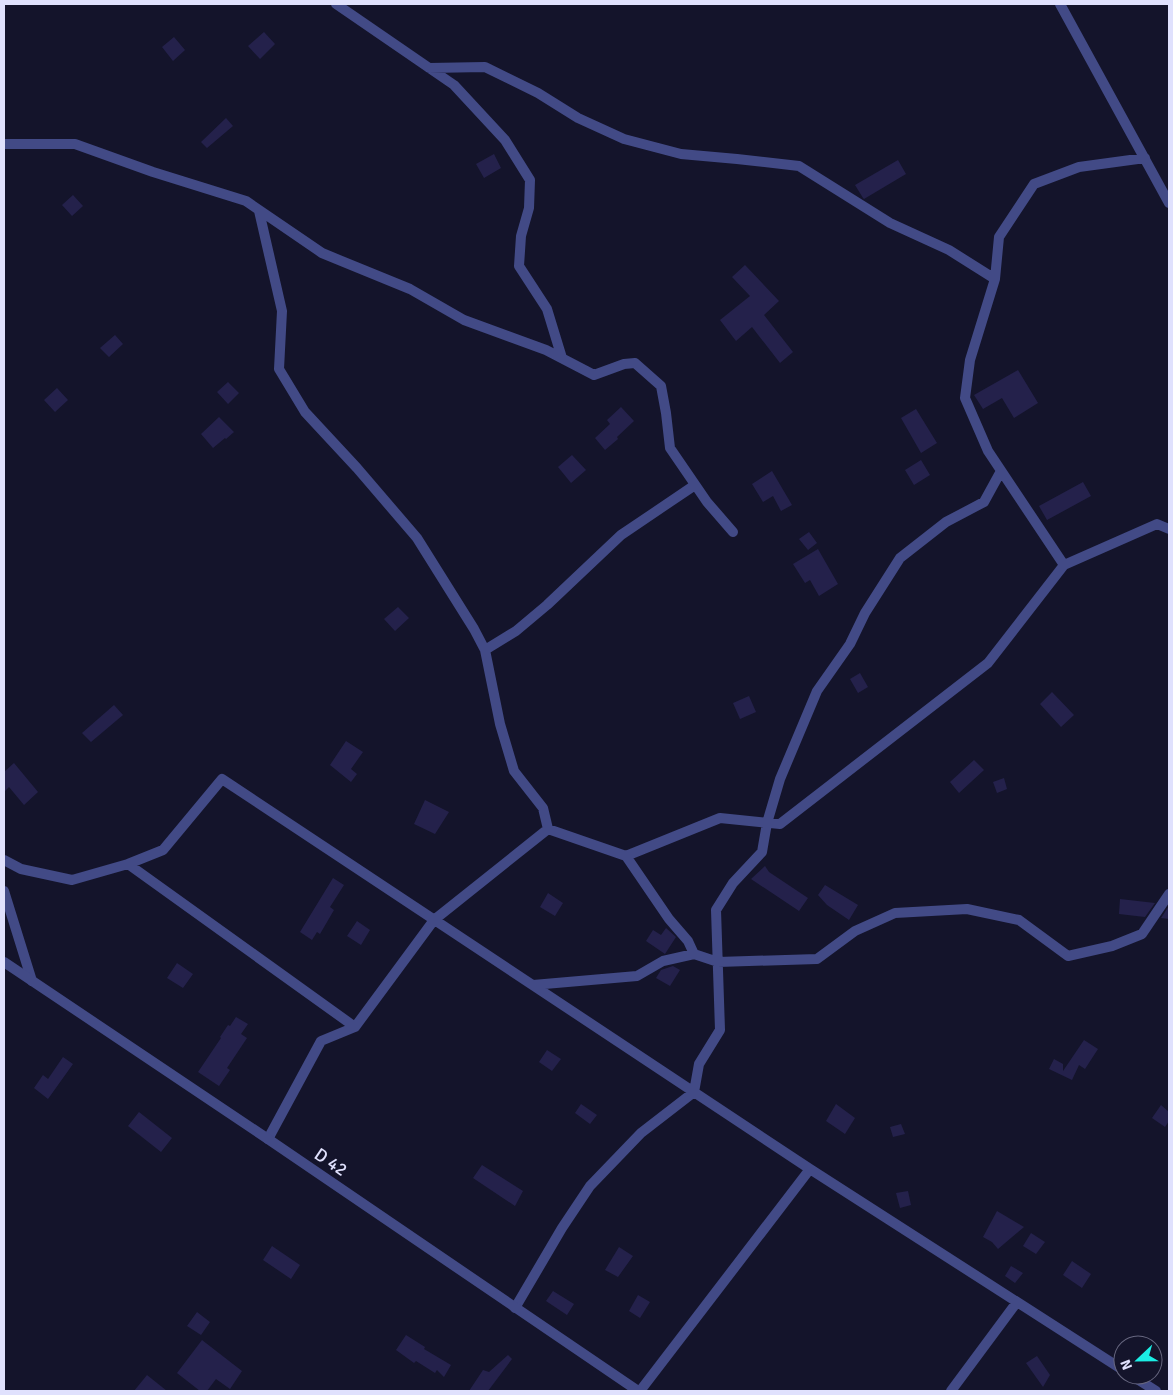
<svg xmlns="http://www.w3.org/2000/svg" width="1173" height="1395" font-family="Signika,sans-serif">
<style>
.building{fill:#24214b}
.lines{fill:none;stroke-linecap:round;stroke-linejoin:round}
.minor{stroke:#424a86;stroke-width:10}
.tertiary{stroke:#424a86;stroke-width:10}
.labels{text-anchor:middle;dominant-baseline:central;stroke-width:4.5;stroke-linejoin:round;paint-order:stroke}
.street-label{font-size:18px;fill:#e0e1fd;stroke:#14142b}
</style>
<rect width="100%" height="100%" fill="#14142b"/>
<path class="building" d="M264,32L275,44L260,59L248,46Z
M174,37L185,50L173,61L162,47Z
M226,118L233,126L207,148L201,142Z
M494,154L501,168L484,178L476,164Z
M898,160L906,174L864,199L863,198L855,185Z
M73,195L83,206L72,216L62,205Z
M745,265L779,301L764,315L793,352L780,363L752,327L736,341L720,320L750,296L732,277Z
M115,335L123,344L109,357L100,348Z
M1018,370L1038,403L1014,418L1002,398L983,409L974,395Z
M228,382L239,393L228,404L217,392Z
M57,388L68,400L55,412L44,400Z
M621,407L634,421L617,437L618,439L605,450L595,438L610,424L607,420Z
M916,409L937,443L921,453L901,418Z
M219,417L234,432L226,439L225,438L213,448L201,434Z
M572,455L586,470L571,483L558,467Z
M921,460L930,475L914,485L905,470Z
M772,471L792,505L781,511L773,496L763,502L752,484Z
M1083,482L1091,496L1047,520L1039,506Z
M809,532L817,543L808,550L799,539Z
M818,549L838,584L819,596L810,580L805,583L793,564Z
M398,607L409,618L395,631L384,619Z
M860,673L868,687L858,693L850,679Z
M1052,692L1074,715L1061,727L1040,704Z
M749,696L756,712L740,719L733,703Z
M114,705L123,715L91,742L82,733Z
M346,741L363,752L351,769L357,774L351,782L330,765Z
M974,760L984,770L959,793L950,782Z
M14,763L38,792L24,805L9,787L4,792V772Z
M1004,778L1007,789L997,793L993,782Z
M425,800L449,812L435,834L414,824Z
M765,866L769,872L808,898L799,911L751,879Z
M333,878L344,885L330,907L334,910L320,934L317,932L312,940L300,932Z
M825,885L858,905L849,920L827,905L818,895Z
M548,893L563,903L555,916L540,907Z
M1120,899L1155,903L1145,917L1119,914Z
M1169,906V919L1161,918Z
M357,921L370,930L361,945L347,936Z
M666,928L676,937L665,954L646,941L653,930L661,935Z
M177,963L193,974L183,988L167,978Z
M673,966L680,970L670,986L656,978L661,970Z
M236,1017L248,1024L241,1034L247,1038L227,1068L230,1070L219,1086L198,1072L221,1038L220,1037L228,1025L230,1026Z
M1084,1040L1098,1049L1085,1069L1079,1065L1072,1080L1049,1069L1054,1059L1063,1064V1071Z
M547,1050L561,1059L552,1071L539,1062Z
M63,1057L73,1064L48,1099L34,1088L43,1075L48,1079Z
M581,1104L597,1115L590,1124L575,1113Z
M836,1104L855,1118L845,1134L826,1121Z
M1161,1105L1169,1112V1121L1165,1127L1152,1118Z
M139,1112L172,1138L161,1152L128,1126Z
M901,1124L905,1134L893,1137L890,1127Z
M482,1165L523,1191L515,1206L473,1178Z
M908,1191L911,1205L900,1208L896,1193Z
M997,1211L1024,1227L998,1249L992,1242L983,1237Z
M1031,1233L1045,1242L1036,1254L1023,1246Z
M272,1246L300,1265L291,1279L263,1260Z
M619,1247L633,1256L618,1277L605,1270Z
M1072,1261L1091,1274L1082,1288L1063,1275Z
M1011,1266L1023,1273L1015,1283L1005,1276Z
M553,1291L574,1304L567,1315L546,1301Z
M638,1295L650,1302L640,1318L629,1311Z
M197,1312L210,1322L201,1335L187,1326Z
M406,1335L425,1347L424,1349L451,1365L444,1377L437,1370L435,1373L416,1361L414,1363L396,1350Z
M202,1340L242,1371L230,1389L216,1379L207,1391H200L177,1373Z
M508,1355L512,1359L488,1391H469L483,1370L489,1372Z
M1037,1356L1050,1375L1043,1387L1026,1363Z
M147,1375L167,1391H134Z"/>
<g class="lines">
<path class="minor" d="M336,4L454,85L505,140L530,180L529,208L521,236L519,266L547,309L562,358
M1060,4L1169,203
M429,68L485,67L538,93L578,118L624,139L681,154L737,159L799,166L890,223L949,250L995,279
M4,144H75L153,172L246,201L322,253L410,289L464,320L546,350L594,375L624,364L635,363L661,386L666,413L670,448L707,502L733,532
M259,211L282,311L279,369L305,412L357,468L417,538L474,629L485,650L500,724L514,771L543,808L548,829
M1064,565L988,451L965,398L970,360L995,279L999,237L1034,184L1079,167L1145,158
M485,650L516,631L547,605L621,535L695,485
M626,856L669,919L688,941L694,954
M4,860L21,869L72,880L128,864L163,850L222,779L810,1169L1123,1370
M128,864L355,1027
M4,891L32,981
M533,985L637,976L663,961L694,954L718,962L817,959L855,931L895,913L967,909L1019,920L1068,956L1112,946L1142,934L1169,894
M268,1139L321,1041L355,1027L434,920L548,829L626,856L720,818L780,824L988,663L1064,565L1157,524L1169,529
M515,1308L562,1228L590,1186L641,1133L694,1092L699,1064L720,1030L716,910L733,883L762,852L767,823L780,779L817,691L850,644L865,613L900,558L946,522L984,502L1001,471
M1131,1375L1156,1391
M640,1391L810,1169
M951,1391L1017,1302"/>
<path class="tertiary" d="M4,962L268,1139L638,1391"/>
</g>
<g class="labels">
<g class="street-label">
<text transform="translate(331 1162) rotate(34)">D 42</text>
</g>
</g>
<rect width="1173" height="1395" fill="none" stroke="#e0e1fd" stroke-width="10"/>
<g transform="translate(1138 1360) rotate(248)"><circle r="24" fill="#14142b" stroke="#66667f"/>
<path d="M0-4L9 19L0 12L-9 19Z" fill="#1beee5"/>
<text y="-8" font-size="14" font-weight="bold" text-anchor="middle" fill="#e0e1fd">N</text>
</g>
</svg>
